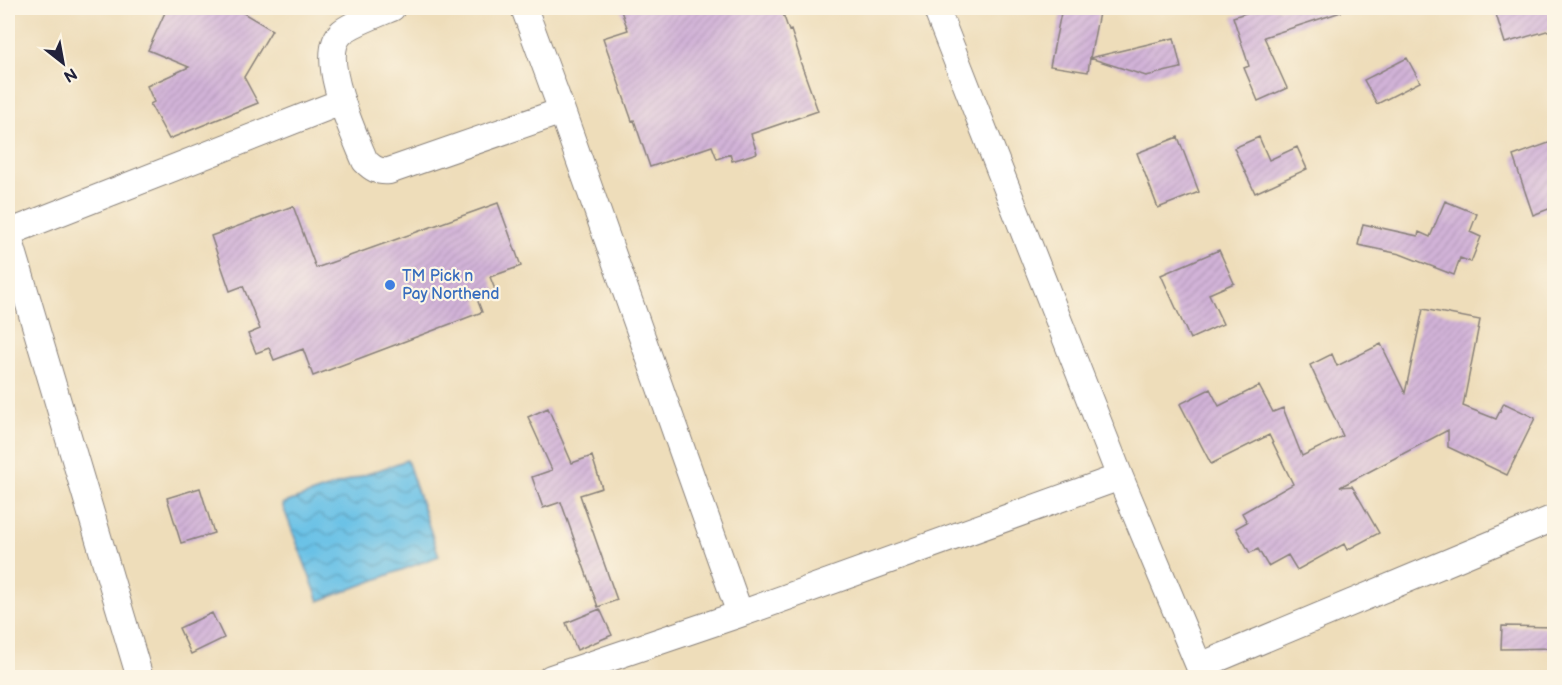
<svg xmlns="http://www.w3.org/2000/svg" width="1562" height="685" font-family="'Balsamiq Sans',sans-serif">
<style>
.water{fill:url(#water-waves);stroke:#467290;stroke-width:1.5}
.building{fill:url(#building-hatch)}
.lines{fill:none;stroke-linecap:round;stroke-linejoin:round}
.minor-casing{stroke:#88807a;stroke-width:28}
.minor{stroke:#fff;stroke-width:26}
.shop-dot{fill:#3f7fe0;stroke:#fcf5e5;stroke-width:2}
.labels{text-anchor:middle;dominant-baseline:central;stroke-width:4.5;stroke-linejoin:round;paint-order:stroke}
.shop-label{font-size:16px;fill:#366cbe;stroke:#fcf5e5;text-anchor:start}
</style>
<defs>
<pattern id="water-waves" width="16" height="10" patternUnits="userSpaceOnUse" patternTransform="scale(1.5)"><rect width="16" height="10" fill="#69c1e6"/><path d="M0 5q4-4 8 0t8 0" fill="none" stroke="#569cbc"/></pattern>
<pattern id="building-hatch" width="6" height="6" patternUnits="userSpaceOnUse" patternTransform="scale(1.5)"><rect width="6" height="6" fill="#d2b3d8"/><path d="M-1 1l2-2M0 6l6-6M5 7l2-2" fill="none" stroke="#b49aba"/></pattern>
</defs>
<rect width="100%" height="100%" fill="#fcf5e5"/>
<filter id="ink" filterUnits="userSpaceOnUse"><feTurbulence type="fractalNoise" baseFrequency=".0167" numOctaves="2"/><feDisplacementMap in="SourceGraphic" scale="12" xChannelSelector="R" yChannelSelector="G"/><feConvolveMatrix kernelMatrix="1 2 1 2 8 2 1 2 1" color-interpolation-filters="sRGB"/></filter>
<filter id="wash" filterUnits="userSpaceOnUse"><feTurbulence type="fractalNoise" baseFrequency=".008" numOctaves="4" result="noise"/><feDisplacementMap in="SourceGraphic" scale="24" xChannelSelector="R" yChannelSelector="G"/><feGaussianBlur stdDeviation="1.35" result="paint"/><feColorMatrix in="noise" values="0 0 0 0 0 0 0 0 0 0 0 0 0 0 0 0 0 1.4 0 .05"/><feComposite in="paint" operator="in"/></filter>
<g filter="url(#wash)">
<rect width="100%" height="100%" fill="#eeddba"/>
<path class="water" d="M407,460L439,556L319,601L282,504Z"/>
<g id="blocks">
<path class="building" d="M167,8H235L272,30L244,77L258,103L169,139L150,104L154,102L147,86L189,67L148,50Z
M620,8H781L789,31L791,30L801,60L800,61L818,111L751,134L757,153L732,161L730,154L717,159L712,146L650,167L634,120L632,121L603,38L628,30Z
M1062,8H1100L1090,58L1174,38L1181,68L1146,76L1090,58L1088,72L1050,66Z
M1261,8H1340L1341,12L1264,37L1287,88L1258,101L1244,68L1249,66L1233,17Z
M1494,8H1554V29L1505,43Z
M1407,58L1420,82L1377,104L1364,80Z
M1178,137L1199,192L1158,208L1137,153Z
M1259,137L1269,160L1297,147L1307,169L1255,193L1234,148Z
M1554,141V207L1533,215L1513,156Z
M1445,201L1477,214L1470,232L1481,237L1471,262L1460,258L1454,275L1400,254L1358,245L1363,224L1418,236L1419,232L1430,237Z
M498,203L521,266L490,277L496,292L477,299L482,312L313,376L303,349L274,360L269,348L256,353L248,334L260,329L243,286L230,291L211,236L293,206L316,268Z
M1219,250L1234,283L1209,294L1223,324L1190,339L1161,275Z
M1423,309L1480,320L1463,406L1496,419L1504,403L1535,418L1507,475L1448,447V430L1340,487L1352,486L1379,533L1347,550L1344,544L1297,570L1288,555L1268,566L1258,549L1250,553L1236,528L1247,522L1242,513L1293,484L1269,435L1211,464L1180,404L1210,389L1219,406L1259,386L1273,412L1283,408L1302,456L1343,436L1310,365L1332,354L1337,366L1381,344L1405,393Z
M548,408L572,463L592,456L602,488L580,495L617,600L598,607L561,502L543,508L532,477L552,470L528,417Z
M200,488L214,533L181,543L167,498Z
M600,609L612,635L577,650L566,623Z
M212,613L224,638L191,654L179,628Z
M1502,626L1554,627V648L1501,649Z"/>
</g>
</g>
<g filter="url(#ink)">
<use href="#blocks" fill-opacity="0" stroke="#88807a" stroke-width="1.5"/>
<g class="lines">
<defs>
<path id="minor" d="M392,8C380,13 351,24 342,32C316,55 354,134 365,161C373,169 378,172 389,171L562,111
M524,8L562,111L740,614
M936,8L1120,477L1204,678
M8,233L341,102
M8,234L140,678
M1200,666L1554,518
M551,678L740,614L1120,477"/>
</defs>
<use href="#minor" class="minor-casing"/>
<use href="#minor" class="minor"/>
</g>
</g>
<circle class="shop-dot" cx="390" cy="285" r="6"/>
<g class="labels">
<g class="shop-label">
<text x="402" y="276">TM Pick n<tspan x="402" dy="18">Pay Northend</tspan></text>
</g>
</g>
<rect width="1562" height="685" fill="none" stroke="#fcf5e5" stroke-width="30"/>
<g transform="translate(63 63) rotate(149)" stroke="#fcf5e5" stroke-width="4.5" paint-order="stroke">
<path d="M0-4.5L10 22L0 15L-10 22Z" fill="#22223b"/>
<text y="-9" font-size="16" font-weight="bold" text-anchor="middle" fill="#22223b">N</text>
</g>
</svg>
